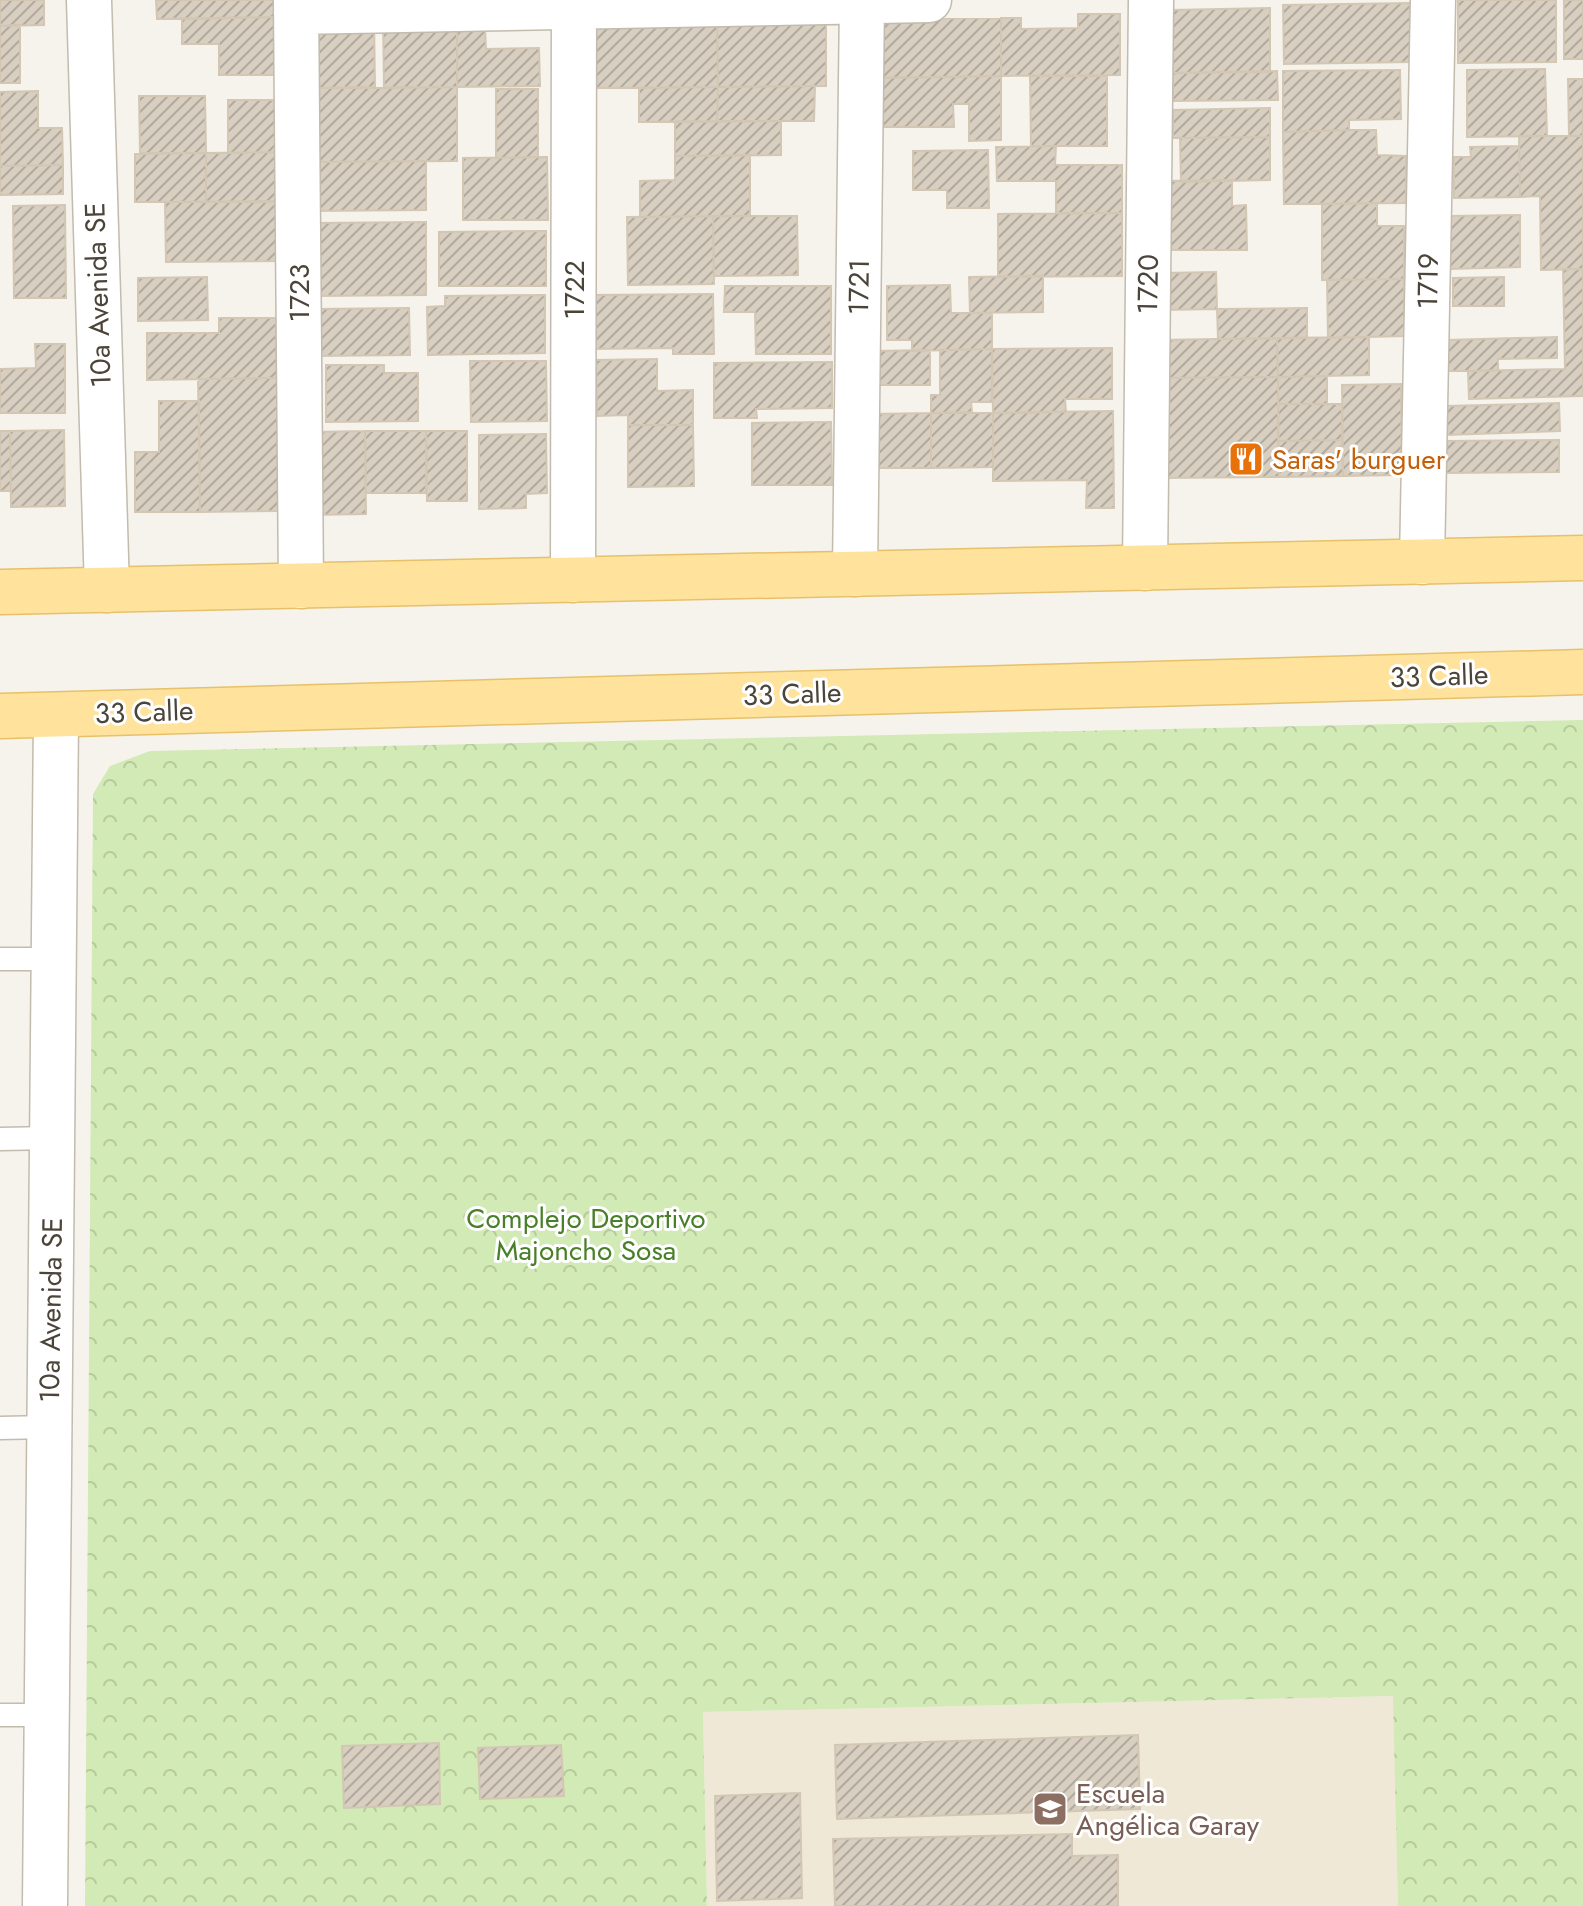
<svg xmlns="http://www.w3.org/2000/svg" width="1583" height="1906" font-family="Jost,sans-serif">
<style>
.education{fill:#efe8d6}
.park{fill:url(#park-crowns)}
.building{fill:url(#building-hatch);stroke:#d3c7b4;stroke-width:2}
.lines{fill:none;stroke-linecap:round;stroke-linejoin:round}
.lane-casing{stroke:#c2bbae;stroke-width:25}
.street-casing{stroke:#c2bbae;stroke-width:47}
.primary-casing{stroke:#e6c16a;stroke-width:47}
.lane{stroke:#fff;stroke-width:22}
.street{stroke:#fff;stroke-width:44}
.primary{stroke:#ffe39c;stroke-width:44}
.labels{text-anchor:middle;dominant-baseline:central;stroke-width:6;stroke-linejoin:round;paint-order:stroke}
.street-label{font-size:28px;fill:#4b4439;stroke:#fff}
.food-label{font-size:28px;fill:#c56008;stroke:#fff;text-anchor:start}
.park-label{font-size:28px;fill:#4a7f2a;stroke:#fff}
.education-label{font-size:28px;fill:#785e54;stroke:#fff;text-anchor:start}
</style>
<defs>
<pattern id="park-crowns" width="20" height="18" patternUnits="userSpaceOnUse" patternTransform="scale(2)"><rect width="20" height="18" fill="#d2eab5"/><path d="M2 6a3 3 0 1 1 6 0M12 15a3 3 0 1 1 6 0" fill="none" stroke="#b6ca9c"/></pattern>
<pattern id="building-hatch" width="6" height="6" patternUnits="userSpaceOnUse" patternTransform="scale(2)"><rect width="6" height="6" fill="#d8cfc1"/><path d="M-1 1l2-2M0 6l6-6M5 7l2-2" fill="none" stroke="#b1aa9e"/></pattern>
</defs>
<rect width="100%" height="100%" fill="#f6f3ec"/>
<path class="education" d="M1394,1696L1398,1906H707L703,1712Z"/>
<path class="park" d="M1583,720V1906H1398L1393,1696L703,1712L707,1906H85L93,794L110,766L150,751Z"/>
<path class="building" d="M0,0H44V25L0,26Z
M156,0H276L277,17L157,19Z
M1458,0H1556V62L1458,63Z
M1564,0H1583V59H1564Z
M1410,3V62L1284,64L1283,5Z
M1270,8V72L1173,73L1172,10Z
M1078,14H1120V75L1001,76V18H1021V29L1078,28Z
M277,17V75H219V44H182V19Z
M383,18H457V87L384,88Z
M1001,18V76L878,78V19Z
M312,19H374L375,87L312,88Z
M826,24V86L718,87L717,25Z
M20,25V83H0V26Z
M717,25L718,87L593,88V26Z
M457,28H485L486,49L539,48L540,86L457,87Z
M1545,69L1547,136L1467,137V70Z
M1400,70L1401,119L1349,120V130L1283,132V71Z
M1277,71L1278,100L1173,101V73Z
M1001,76V140L969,141V104H953L954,127H879L878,78Z
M1030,76H1107V146H1031Z
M1568,79H1583V136H1569Z
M815,86L814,121H717L718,87Z
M457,87V161L313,162L312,88Z
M718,87L717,121L639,122V88Z
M496,89H538V157L496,158Z
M38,91V128H62L63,165L0,166V92Z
M139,96H205L206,153H140Z
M228,100H275V152L228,153Z
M1270,108V137L1173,138V110Z
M781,121V155L675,156V122Z
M1349,130H1376L1377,155L1406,156V203L1284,204L1283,132Z
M1519,136H1583V269L1541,270L1540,196L1520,197Z
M1270,137V180L1181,182L1180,138Z
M1056,146L1055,165H1122V213H1056V181H997L996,147Z
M1519,146L1520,197L1454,198V157H1471L1470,147Z
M988,150L989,208H947V190H913V151Z
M275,152L276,202H206V153Z
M206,153V202H135V154Z
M750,155V216L640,217V181L675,180V156Z
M547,157L548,220H463V158Z
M426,161V210L313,211V162Z
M63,165V194L0,195V166Z
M1232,180V206L1246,205L1247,250H1161V181Z
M280,201L281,261L166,262L165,202Z
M1377,203V226H1404V279L1322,280V204Z
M65,205L66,298H14L13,206Z
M1122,213V276L998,277V214Z
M1520,215V267L1450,269V216Z
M713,216H797L798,275L714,276Z
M713,216L714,284L628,285L627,217Z
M426,222V295L315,296L314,223Z
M546,231V286H439V232Z
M1563,269H1583V396L1469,399L1468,371L1565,369Z
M1216,272L1217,309L1162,310L1161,273Z
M1043,276V312L970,313L969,277Z
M207,277L208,320L138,321V278Z
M1504,277V306H1453V278Z
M1404,279L1405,336L1328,338L1327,280Z
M950,285L951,313H992V349L912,351V340H887V286Z
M725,286H831V354H756L755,312H724Z
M713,294L714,354H673V348L592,349L591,295Z
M545,295V353L428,355L427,307L445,306V296Z
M409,308L410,355L316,356L315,309Z
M1307,308V338L1218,339L1217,309Z
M219,318H276L277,378L147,380V333H219Z
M1369,337V375L1278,377L1277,338Z
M1557,337V358L1498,359V371H1447V340Z
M1277,338L1278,377L1160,378V340Z
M35,344H65V413H0V369L36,368Z
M1112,348V399H1065L1066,412L993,413L992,349Z
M992,349V402H971L972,412L931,413V395H940V350Z
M930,350V385H874V351Z
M657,359V391L693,390V425H628V415L597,416L596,360Z
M470,361H546L547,421L471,422Z
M832,362V408L756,409L757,418H714V363Z
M326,365H384V373H418V421L326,422Z
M1327,376V404H1278V377Z
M1278,377L1279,477L1162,478L1160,378Z
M277,378L278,511L200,512L198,379Z
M1401,384L1402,475L1343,476L1342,385Z
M159,401H199L200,512H135V452H159Z
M1559,403L1560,431L1447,435L1446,406Z
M1278,404H1342V440L1278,441Z
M1113,411L1114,508H1086L1087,480L993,481V413Z
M931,413V468H874V414Z
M931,413H993V467L931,468Z
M831,422L832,485H752V423Z
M628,425H693L694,486L628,487Z
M64,430L65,506L11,507L10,431Z
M0,431H10L11,491H0Z
M365,431L366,514L313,515V432Z
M365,431H426V493H366Z
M426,431H467V501H427Z
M546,434L547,493L526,494V508L479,509V435Z
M1342,440L1343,476L1279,477L1278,441Z
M1559,440V472L1445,473V441Z
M1138,1735L1140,1809L837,1819L835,1745Z
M439,1743L440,1804L344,1808L342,1746Z
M561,1745L564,1796L480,1799L478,1748Z
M800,1793L802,1898L717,1901L715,1796Z
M1072,1834V1856L1118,1855V1906H835L833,1839Z"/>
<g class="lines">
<defs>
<path id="lane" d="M0,959H53
M0,1139L52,1138
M0,1428L49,1427
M0,1715H47"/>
<path id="street" d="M89,0L107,590
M296,0L301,586
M296,12L929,0
M1422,562L1433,0
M1145,568L1151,0
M855,574L862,0
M573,580L574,0
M45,1906L56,715"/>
<path id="primary" d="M0,592L1583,558
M0,716L1583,672"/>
</defs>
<use href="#lane" class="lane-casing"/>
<use href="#street" class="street-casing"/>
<use href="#primary" class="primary-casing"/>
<use href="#lane" class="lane"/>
<use href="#street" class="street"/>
<use href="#primary" class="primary"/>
</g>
<defs>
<symbol id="restaurant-square" viewBox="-11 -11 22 22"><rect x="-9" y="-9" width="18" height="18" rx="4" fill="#e8710a" stroke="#fff"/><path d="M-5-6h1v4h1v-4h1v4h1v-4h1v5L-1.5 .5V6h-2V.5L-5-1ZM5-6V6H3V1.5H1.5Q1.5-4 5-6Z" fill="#fff"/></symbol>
<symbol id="school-square" viewBox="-11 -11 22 22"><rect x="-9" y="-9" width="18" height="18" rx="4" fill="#8d6e63" stroke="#fff"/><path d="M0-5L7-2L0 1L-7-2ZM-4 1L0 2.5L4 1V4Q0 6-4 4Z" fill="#fff"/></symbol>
</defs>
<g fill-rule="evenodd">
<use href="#restaurant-square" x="1226" y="439" width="40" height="40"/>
<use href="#school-square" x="1030" y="1789" width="40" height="40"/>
</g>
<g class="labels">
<g class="street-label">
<text transform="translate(1428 281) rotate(-89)">1719</text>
<text transform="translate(1148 284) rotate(-89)">1720</text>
<text transform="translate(859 287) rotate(-89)">1721</text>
<text transform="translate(574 290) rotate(-90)">1722</text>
<text transform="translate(299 293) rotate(-90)">1723</text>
<text transform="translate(98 295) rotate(-92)">10a Avenida SE</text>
<text transform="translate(1439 676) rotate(-2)">33 Calle</text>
<text transform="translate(792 694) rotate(-2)">33 Calle</text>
<text transform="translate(144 712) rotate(-2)">33 Calle</text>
<text transform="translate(51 1310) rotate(-89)">10a Avenida SE</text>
</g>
<g class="food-label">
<text x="1272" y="459">Saras' burguer</text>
</g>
<g class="park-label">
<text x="586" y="1218">Complejo Deportivo<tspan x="586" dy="32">Majoncho Sosa</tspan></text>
</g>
<g class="education-label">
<text x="1076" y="1793">Escuela<tspan x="1076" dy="32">Angélica Garay</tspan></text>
</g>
</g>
</svg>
